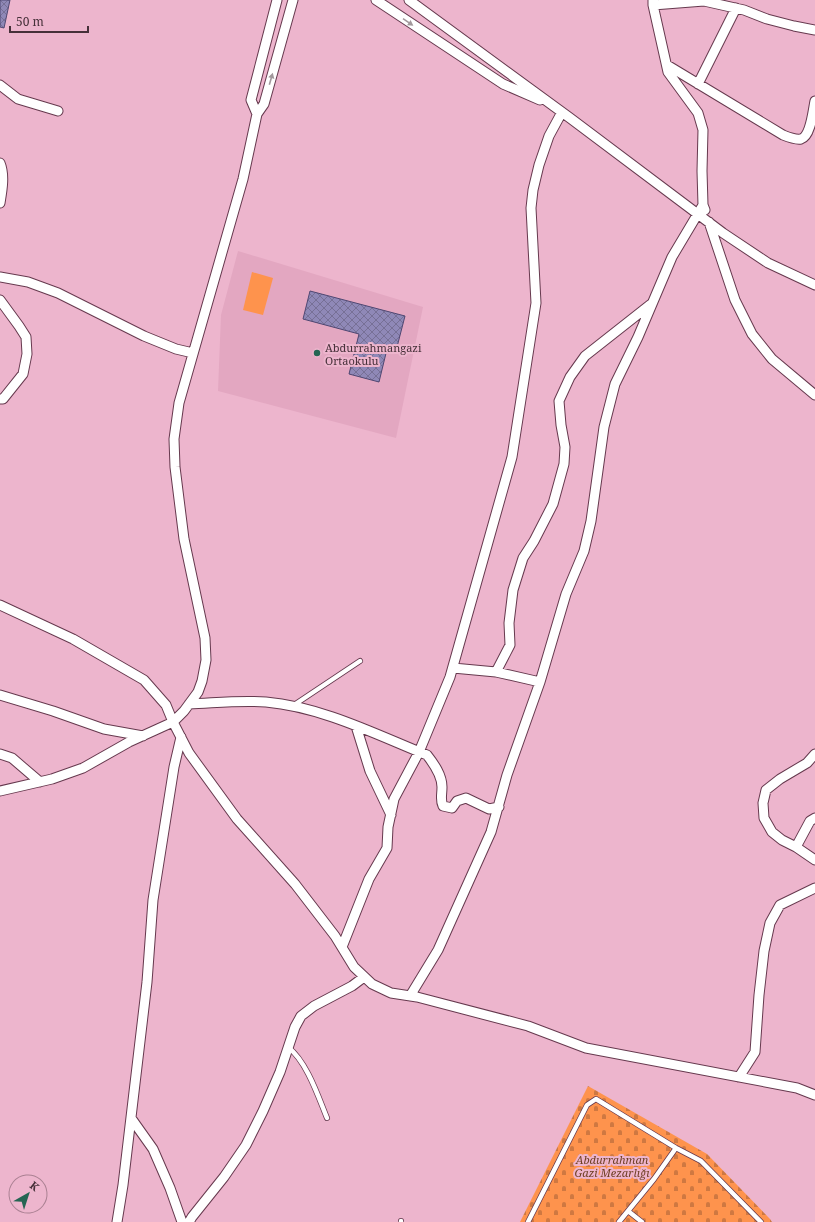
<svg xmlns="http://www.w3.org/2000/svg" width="815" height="1222" font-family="'Noto Serif',serif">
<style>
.built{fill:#e3a7c1}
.cemetery{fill:url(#cemetery-stones)}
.garden{fill:#fe934d}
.building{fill:url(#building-cross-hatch);stroke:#4f4772}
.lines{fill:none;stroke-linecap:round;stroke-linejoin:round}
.service-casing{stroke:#66394e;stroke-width:6}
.minor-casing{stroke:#66394e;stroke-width:11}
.service{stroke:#fff;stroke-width:4.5}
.minor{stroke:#fff;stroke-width:9}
.oneway{fill:#a2989c}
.poi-dot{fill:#256553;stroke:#edb5cd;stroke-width:1.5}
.labels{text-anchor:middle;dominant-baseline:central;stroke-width:4;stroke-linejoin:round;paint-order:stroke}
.poi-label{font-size:11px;fill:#463039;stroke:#edb5cd;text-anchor:start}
.park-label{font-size:11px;font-style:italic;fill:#6e3f22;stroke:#edb5cd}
</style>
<defs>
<pattern id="cemetery-stones" width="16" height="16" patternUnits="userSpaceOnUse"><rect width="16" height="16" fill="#fe934d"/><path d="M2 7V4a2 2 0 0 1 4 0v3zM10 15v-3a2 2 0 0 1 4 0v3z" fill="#cf7841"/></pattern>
<pattern id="building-cross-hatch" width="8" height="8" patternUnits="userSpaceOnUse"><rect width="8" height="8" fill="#8f88b7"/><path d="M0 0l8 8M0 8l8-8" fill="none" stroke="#777096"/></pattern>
</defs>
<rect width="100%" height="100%" fill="#edb5cd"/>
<path class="built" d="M238,251L423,307L396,438L218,391L221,315Z"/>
<path class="cemetery" d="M588,1086L707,1154L770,1219L772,1222H520Z"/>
<path class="garden" d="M252,272L273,278L263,315L243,310Z"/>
<path class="building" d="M0,0H10L4,28L0,27Z
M310,291L405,316L397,347L388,345L379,382L349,374L359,334L303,319Z"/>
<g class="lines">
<defs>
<path id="service" d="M294,705L360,661
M288,1047C307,1062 318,1096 327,1118
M628,1211L642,1222
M401,1222V1221
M528,1222L587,1105L596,1099L676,1148L701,1161L761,1222
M619,1222L654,1179L676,1148"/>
<path id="minor" d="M376,0L503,84L540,100
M409,0L570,118L723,233L768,263L815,285
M653,0V5L668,72L698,113L703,130L702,171L703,205L705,210
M653,5L704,1L744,10L767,19L794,26L815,30
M667,65L783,135C788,137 796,140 801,139C811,136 813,110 815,101
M698,84L736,8
M0,85L18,99L58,111
M257,114L251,100L277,0
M0,163C5,175 2,191 0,203
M709,222L735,300L752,334L772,359L815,395
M0,277L28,282L58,293L144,336L176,349L193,353
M0,300L19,326L26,337L27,354L23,374L3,399H0
M0,605L73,639L144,680L166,705L173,722L189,753L237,819L295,884L335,936L354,967L372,984L391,993L417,997L528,1026L586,1048L797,1088L815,1095
M453,668L496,672L540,682
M496,672L510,645L509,623L513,590L523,558L534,541L553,504L564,464L565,447L561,425L559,401L570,377L585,356L651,304
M0,695L53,711L104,729L143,736
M189,704C215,703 240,700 266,702C322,707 375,734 427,755C434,764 442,775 442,787C442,795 440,800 443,806L452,808L457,801L466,798L489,809L499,807
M356,726L370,771L391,815
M0,754L12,758L40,782
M815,754L807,763L780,779L766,790L763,803L764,818L772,832L782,840L796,847L815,860
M0,791L52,779L83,768L129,742L173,722L184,711L198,692L202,681L206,660L205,638L184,539L175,467L174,439L179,403L243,179L257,114L264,104L293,0
M796,847L810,821L815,818
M342,947L369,879L387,848L388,827L394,799L419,752L450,677L512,457L536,303L531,208L533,190L539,165L549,136L562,112
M410,996L438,950L491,832L507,775L540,682L566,594L584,551L591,521L604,427L615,384L638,337L672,257L703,205
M739,1077L755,1052L759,995L764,951L770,923L780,905L815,888
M131,1118L153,1149L170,1188L182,1222
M117,1222L123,1185L147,982L153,900L174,767L181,737
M189,1222L192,1217L224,1177L246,1145L263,1111L280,1072L295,1027L301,1016L314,1006L352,986L364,977"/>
</defs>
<use href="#service" class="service-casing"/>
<use href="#minor" class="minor-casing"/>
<use href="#service" class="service"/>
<use href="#minor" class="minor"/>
</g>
<defs><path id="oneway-solid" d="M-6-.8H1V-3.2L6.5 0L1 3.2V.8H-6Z"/></defs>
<g class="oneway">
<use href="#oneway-solid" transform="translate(408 22) rotate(34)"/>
<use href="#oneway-solid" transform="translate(271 79) rotate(-74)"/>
</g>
<circle class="poi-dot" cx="317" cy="353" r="4"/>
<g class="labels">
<g class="poi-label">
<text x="325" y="347">Abdurrahmangazi<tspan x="325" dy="13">Ortaokulu</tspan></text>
</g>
<g class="park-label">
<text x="612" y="1159">Abdurrahman<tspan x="612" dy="13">Gazi Mezarlığı</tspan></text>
</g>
</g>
<g transform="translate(28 1194) rotate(39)"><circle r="19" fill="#edb5cd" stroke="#aa8092"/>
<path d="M0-3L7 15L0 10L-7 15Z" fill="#256553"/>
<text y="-6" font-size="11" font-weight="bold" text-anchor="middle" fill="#463039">K</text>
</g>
<path d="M10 26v6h78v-6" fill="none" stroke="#463039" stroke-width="2"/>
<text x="16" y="26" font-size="12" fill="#463039" stroke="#edb5cd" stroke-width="3" paint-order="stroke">50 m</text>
</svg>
